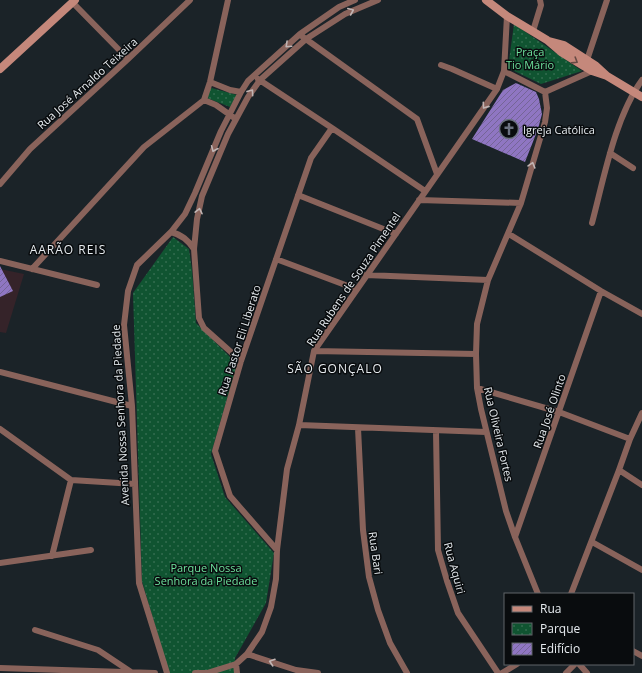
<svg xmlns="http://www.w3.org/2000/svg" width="642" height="673" font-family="'Open Sans',sans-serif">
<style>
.education{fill:#352329}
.park{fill:url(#park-dots)}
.building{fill:url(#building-hatch)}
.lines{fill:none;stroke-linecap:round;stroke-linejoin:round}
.street{stroke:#89635b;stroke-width:6}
.secondary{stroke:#c5887b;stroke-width:8}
.oneway{stroke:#c1b5b4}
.oneway2{stroke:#674a44}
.labels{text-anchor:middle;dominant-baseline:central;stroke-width:3;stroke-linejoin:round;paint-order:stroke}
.park-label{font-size:11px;fill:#6de19c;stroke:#090c0e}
.street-label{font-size:11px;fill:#e6ebef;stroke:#090c0e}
.poi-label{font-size:11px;fill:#e6ebef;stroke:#090c0e;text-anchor:start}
.neighbourhood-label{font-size:12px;letter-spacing:1px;fill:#e6ebef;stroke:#090c0e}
</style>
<defs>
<pattern id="park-dots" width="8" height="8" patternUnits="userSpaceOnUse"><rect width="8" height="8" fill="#105431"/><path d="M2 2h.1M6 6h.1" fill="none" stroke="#336d4f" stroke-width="1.8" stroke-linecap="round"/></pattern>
<pattern id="building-hatch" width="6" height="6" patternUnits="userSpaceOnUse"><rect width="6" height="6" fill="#8f76c2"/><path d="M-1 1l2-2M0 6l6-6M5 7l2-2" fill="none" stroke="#756597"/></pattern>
</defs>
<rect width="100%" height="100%" fill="#1b2328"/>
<path class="education" d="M0,269L24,274L6,333L0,332Z"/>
<path class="park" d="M514,24L582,71L541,84L508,68Z
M208,87L237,95L230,107L202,96Z
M173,237L189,249L192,270L196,323L237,364L211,454L225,497L274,553L266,603L235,658V673H169L142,581L133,293Z"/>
<path class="building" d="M516,83L536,92L539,99L542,114L538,129L525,162L472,139L503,90Z
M0,266L13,291L0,297Z"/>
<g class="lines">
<path class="street" d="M72,2L128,59
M533,31L541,5L540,0
M303,37L417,119L437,174
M587,60L607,0
M441,65L452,69L497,89
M504,71L545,92
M258,79L332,128L425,191
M210,82L230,90L241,92
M545,92L592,71L593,69
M204,100L216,105L233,117
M610,153L633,168
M0,184L30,149L128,59L190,0
M298,195L396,234
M419,200L521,203
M592,223C604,178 615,117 642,80
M171,232C182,235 188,240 194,249
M509,234L601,291L642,314
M276,259L356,289
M0,261L97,285
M32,269L144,147L204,100L210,82L228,0
M366,275L488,280
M314,351L476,354
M241,361L204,328L199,318L194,249L197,219L202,196L228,134L248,97L260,80L306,39L345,14L378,0
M0,372L132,406
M477,388L559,412L630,439
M299,425L486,432
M358,428L363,530L369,577L378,610L390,643L407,673
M0,429L71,480L135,484
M436,431L438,550L447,581L458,613L498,673
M619,470L642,485
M515,537L601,291
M592,542L642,570
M277,550L230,496L215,451L241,361L311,158L332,128
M52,556L71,480
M0,563L91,550
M538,594L515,537L506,511L481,409L477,388L476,354L477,324L488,280L521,203L545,122L547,108L545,92
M571,594L619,470L630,439L642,413
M35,630L98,650L131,672
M633,651L642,656
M247,654L296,670L318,673
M236,664L237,673
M579,664L587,673
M0,668L155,673
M167,673L139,583L132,406L124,325L128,291L137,265L171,232L185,214L195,193L221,131L241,92L248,81L300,34L339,7L355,0
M195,673H207L236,664L247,654L262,632L271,607L276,579L277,550L287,469L299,425L314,351L497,89L504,71L507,16
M502,673L517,664
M566,673L575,664"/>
<path class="secondary" d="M486,0L507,16L547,40L561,52L582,65L592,71L607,76
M549,41L564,45L595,65L607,76L642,97
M0,69L75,0"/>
</g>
<defs><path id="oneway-chevron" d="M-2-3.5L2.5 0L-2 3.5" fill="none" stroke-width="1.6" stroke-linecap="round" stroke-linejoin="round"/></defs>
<g class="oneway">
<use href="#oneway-chevron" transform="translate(351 11) rotate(-23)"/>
<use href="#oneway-chevron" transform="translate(288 45) rotate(137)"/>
<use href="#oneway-chevron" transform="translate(251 92) rotate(-54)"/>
<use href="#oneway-chevron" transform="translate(485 106) rotate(125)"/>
<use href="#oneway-chevron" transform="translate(214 149) rotate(113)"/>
<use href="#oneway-chevron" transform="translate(532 165) rotate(-74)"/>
<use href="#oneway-chevron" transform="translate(199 211) rotate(-78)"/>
<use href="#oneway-chevron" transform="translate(272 662) rotate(-162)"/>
</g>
<use class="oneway2" href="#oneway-chevron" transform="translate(575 61) rotate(32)"/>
<defs>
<symbol id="church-ring" viewBox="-11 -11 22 22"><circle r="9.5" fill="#090c0e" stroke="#6b7280" stroke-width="1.5"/><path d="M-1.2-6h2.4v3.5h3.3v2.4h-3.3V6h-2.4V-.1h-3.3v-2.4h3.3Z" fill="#6b7280"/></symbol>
</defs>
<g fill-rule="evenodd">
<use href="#church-ring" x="498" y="118" width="22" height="22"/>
</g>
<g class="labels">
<g class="park-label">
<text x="530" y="51">Praça<tspan x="530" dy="13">Tio Mário</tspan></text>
<text x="206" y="567">Parque Nossa<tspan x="206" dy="13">Senhora da Piedade</tspan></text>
</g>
<g class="street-label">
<text transform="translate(87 83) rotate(-42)">Rua José Arnaldo Teixeira</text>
<text transform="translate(353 279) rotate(-56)">Rua Rubens de Souza Pimentel</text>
<text transform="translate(239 340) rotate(-72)">Rua Pastor Eli Liberato</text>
<text transform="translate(549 411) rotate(-71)">Rua José Olinto</text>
<text transform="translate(120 415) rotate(-93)">Avenida Nossa Senhora da Piedade</text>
<text transform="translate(499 434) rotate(77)">Rua Oliveira Fortes</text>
<text transform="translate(376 553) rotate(82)">Rua Bari</text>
<text transform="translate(455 568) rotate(75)">Rua Aquiri</text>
</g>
<g class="poi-label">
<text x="523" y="129">Igreja Católica</text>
</g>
<g class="neighbourhood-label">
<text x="68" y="249">AARÃO REIS</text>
<text x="335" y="368">SÃO GONÇALO</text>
</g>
</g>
<rect x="504" y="593" width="130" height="72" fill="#090c0e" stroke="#616568"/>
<rect x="512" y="606" width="20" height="6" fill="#c5887b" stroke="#616568"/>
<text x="540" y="613" font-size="12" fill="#e6ebef">Rua</text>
<rect x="512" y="623" width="20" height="12" fill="url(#park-dots)" stroke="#616568"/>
<text x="540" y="633" font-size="12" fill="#e6ebef">Parque</text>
<rect x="512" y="643" width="20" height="12" fill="url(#building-hatch)" stroke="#616568"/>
<text x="540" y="653" font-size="12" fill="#e6ebef">Edifício</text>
</svg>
